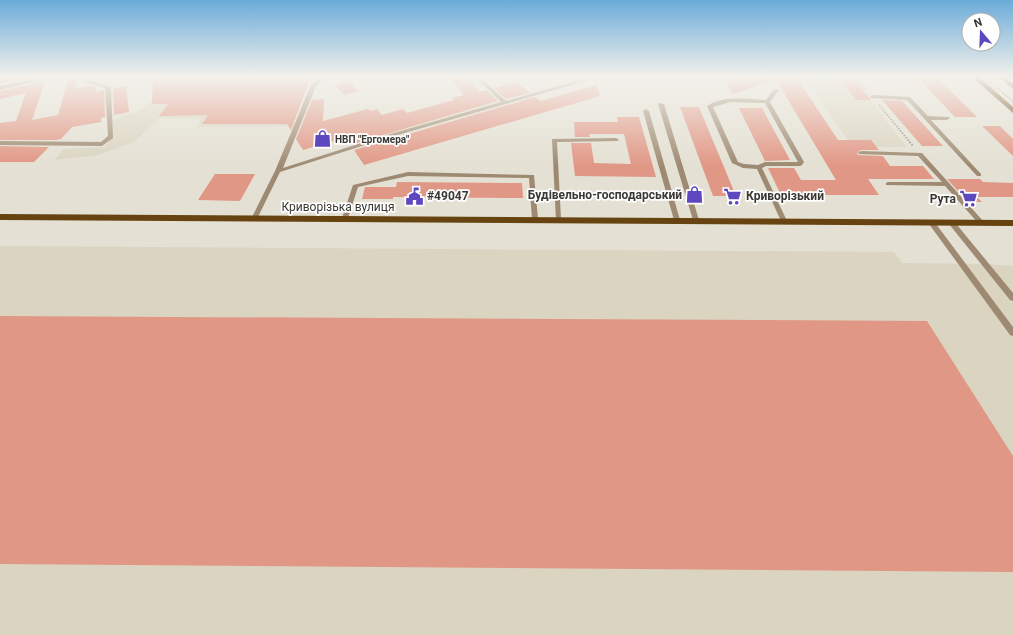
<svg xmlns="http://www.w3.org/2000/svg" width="1013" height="635" font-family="Roboto,sans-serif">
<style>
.built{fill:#dad4c0}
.building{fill:#e19785}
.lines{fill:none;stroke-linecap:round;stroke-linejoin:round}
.path{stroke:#959389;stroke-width:2;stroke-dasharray:1.5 1.5;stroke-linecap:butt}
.service{fill:#9e8a72;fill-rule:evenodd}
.minor{fill:#9e8a72;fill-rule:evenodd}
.primary{fill:#664310;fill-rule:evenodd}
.tram{stroke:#8b8980;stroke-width:1}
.labels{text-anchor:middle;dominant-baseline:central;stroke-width:3.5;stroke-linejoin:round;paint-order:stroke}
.far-poi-label{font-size:10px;font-weight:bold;fill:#393833;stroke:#fff;text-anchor:start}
.poi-label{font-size:12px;font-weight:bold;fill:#393833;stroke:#fff;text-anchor:end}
.street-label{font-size:12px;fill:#393833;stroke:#fff}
</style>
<rect width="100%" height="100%" fill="#e4e0d3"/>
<path class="built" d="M153,77H312L290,126L197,127L201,119L160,118L134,142L98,155L55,160L63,149L104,147L109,142L111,137V120L141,110L152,101Z
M797,77H850L861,94L866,100H870L907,147H853L806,80Z
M0,246L894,252L902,263L985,264L1013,266V635H0Z"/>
<path class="building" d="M0,77H33L0,84Z
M69,77H75L76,88L92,86L96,87V92L104,90L105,117L101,118V122L72,127L61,139L56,140H0V123L16,121L26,93L0,99V91L45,81L32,120L58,115Z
M153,77H311L291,130L287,124H202L208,115L159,116L168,104H152Z
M449,77H466L479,92L486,90L498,101L350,145L345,138L303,150L296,139L312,100L324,99L323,121L368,109L371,111L377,109L382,115L403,109L407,113L454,100L452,98L464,95Z
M741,77H796L838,140H871L879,150H861L857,153L858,155L883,156L890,166H923L934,179H868L879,195H781L768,168H794L801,180H836L775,78L776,80L732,94L726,82Z
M838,77H853L871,100H856Z
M917,77H936L977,117H955Z
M349,81L359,91L344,95L335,85Z
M516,81L530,93L506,99L494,88Z
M597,85L600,96L364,165L354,150L535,97L541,101Z
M126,86L129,112L114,115L113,89Z
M882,100L902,101L943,146H922Z
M680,107H699L736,196H713Z
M739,108H762L790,160L765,161Z
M617,117H639L656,177L575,176L571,143H591L594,163L631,164L624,134H589L590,137H575L574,122H618Z
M982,126H1000L1013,139V156Z
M0,146L49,147L34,162H0Z
M215,174H255L240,201L198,200Z
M947,179H980L983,182L1013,183V197H977L982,202H968Z
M397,182L522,183L523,198L393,197V199H362L365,187H396Z
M0,316L927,321L1013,456V572L0,564Z"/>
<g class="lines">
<path class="path" d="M856,77L867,91
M879,105L913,146"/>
<path class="service" d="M774,89L779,90L770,102L804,162L802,165L800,166H766L762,168L787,221L784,223L781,221L757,169L743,168L732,163L707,106C723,95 747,99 766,100ZM731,102L765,103L798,162H765L758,165L744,164L738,162L713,107Z
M659,103L664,104L699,220L698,222H694L693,220L658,104Z
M646,109L649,111L680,220L679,222H675L674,220L643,111Z
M616,138L619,140L618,141L557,142L561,219L558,221H556L552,139Z
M861,151L922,153L984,222L983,224H979L945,186L886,185V183L888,182H942L918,156L859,154L858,153Z
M408,172L534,175L538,219L535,221L532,219L529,178L408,176L358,187L348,218L345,220H343L342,218L353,185Z
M929,220H933L1013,327V336L1010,335L929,224Z
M949,220H953L1013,293V301L1010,300L949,224Z"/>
<path class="minor" d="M43,77H54L0,90V86Z
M84,77H89V80L111,87L113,138L102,146L0,145V141L101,142L108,136L105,88L85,82Z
M320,77H326L316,86L283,168L380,137L501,102L475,77H480L506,101L590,77H599L384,139L280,172L257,219L254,221H252L251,219L275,171L311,85Z
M873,95L910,97L928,116L949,117L950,118L947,120H931L981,174V176H977L907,100L871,98L870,97Z"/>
<path class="primary" d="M972,77H979L1013,107V113Z
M999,77H1006L1013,84V89Z
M0,214L1013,220V226L0,220Z"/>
<path class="tram" d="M985,77L1013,102"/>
</g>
<linearGradient id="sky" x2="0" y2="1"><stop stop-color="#6babd9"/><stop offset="0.46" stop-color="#f3f1eb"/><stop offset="1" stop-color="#f3f1eb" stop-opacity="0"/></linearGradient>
<rect width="1013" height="166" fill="url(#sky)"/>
<defs>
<symbol id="shop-bare" viewBox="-9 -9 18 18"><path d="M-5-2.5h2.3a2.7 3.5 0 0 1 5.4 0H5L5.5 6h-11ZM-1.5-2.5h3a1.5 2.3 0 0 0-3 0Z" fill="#5d48c0" stroke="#fff" stroke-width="2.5" paint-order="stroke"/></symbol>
<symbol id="civic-bare" viewBox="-9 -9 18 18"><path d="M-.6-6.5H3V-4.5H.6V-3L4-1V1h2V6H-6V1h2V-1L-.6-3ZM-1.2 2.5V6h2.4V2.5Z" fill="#5d48c0" stroke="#fff" stroke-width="2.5" paint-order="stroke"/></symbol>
<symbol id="supermarket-bare" viewBox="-9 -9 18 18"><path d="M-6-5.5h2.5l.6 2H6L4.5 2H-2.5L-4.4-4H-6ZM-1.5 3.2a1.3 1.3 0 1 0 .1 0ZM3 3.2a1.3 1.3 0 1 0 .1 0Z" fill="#5d48c0" stroke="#fff" stroke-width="2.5" paint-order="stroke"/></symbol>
</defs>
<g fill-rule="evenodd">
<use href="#shop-bare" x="310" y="126" width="25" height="25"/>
<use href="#shop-bare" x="682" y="182" width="25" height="25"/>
<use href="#civic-bare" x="402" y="184" width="25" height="25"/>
<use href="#supermarket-bare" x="720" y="184" width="25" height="25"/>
<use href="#supermarket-bare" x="956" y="186" width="25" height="25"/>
</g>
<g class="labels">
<g class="far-poi-label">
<text x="335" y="139">НВП "Ергомера"</text>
</g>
<g class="poi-label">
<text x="682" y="195">Будівельно-господарський</text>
<text x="427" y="196" text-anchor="start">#49047</text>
<text x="746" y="196" text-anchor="start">Криворізький</text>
<text x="956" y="199">Рута</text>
</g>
<g class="street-label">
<text x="338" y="207">Криворізька вулиця</text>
</g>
</g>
<g transform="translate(981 32) rotate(341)"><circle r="19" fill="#ffffff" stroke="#b0afad"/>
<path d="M0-3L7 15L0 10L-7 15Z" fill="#5d48c0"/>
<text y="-6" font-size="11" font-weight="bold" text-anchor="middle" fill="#393833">N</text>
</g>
</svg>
